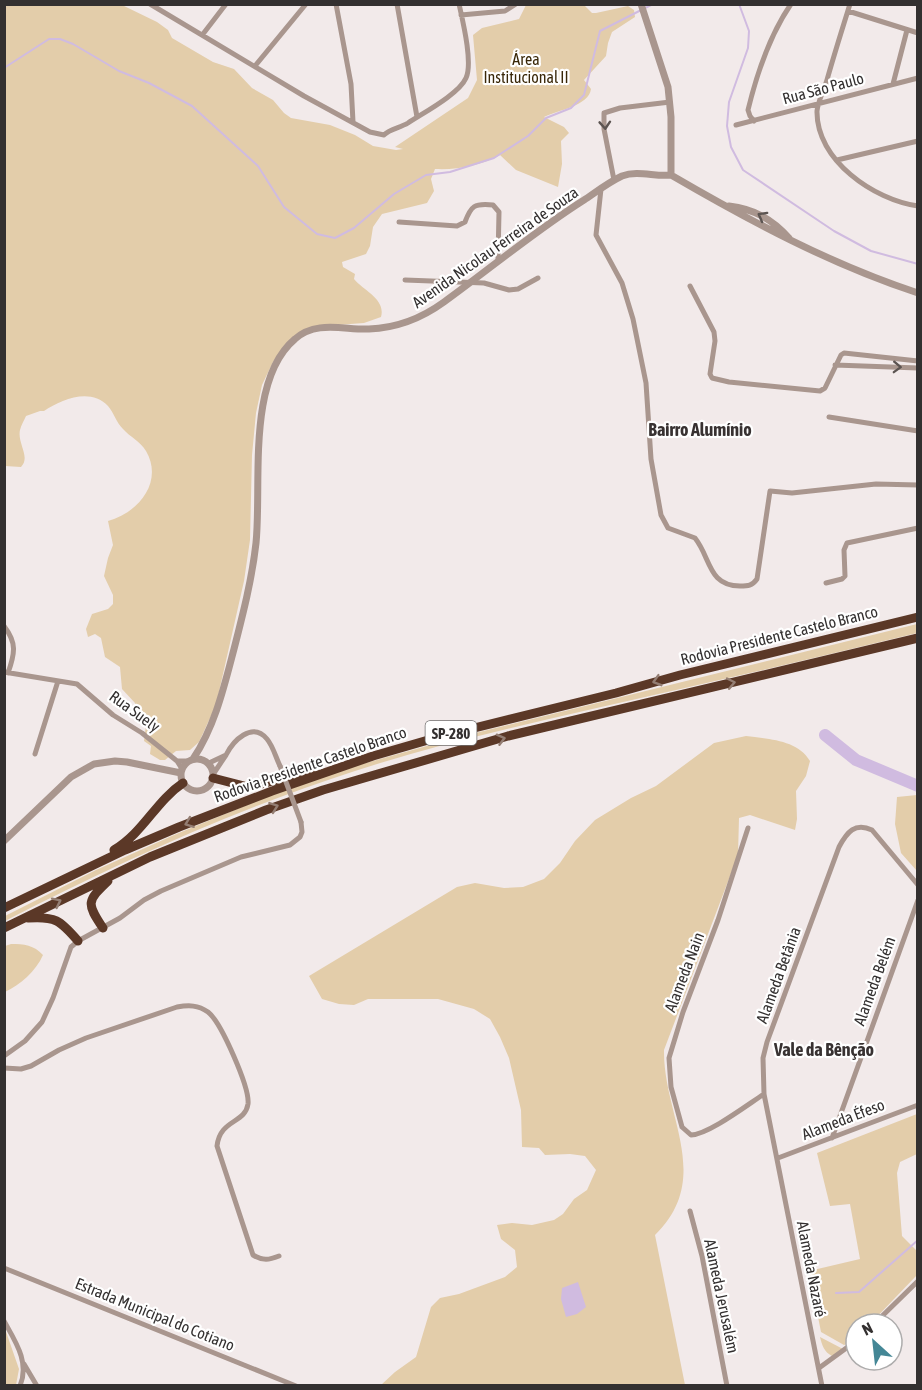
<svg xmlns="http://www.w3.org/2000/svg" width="922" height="1390" font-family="'Asap Condensed',sans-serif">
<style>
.green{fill:#e3cdaa}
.water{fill:#d0bbe0}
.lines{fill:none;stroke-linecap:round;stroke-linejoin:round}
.stream{stroke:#d0bbe0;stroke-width:2}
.river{stroke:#d0bbe0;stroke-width:12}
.minor{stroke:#a9968e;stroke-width:5}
.tertiary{stroke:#a9968e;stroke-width:7}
.motorway{stroke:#5b3827;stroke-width:9}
.minor-bridge{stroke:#a9968e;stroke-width:5}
.oneway{stroke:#5c5451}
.oneway2{stroke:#947e73}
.labels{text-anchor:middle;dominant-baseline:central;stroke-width:4.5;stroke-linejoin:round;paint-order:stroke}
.shield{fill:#fff;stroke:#706e6e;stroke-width:1.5}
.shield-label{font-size:15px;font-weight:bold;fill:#333030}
.park-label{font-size:16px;fill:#392708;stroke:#fff}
.street-label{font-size:16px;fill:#333030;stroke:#fff}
.neighbourhood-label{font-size:18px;font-weight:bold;fill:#383232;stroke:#fff}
</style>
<rect width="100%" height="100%" fill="#f2eaea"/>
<path class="green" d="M4,5H122L157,22L168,30L172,38L213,62L234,69L252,88L273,100L284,113L291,118L330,125L355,135L373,146L396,150L403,149L395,147L468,98L477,80L473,35L482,28L519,19L526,5H584L592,13H596L628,6L634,10L635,17L612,32L608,43L606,56L584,80L591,89C589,106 558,110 544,117L564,127L569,133L561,141L562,164L558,187L516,170L500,155C479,166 458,170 435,169L431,179L434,191L427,203L382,214L373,227L370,246L366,254L342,262L343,267L355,274L354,279C364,291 386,299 381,317L364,323L323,326L288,342L273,362L262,385L256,413L252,455L250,540L244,581L216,705L199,742L190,750L176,751L165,760H160L150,754L151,746L144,741L146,725L135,703L122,689L120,667L105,657L101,638L95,634L88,637L86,629L92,614L108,609L113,604V595L104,576L108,558L113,545L108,521C138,513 164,482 146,451C140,441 130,437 123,429C116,422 114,413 108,406C90,387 61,400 44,411H40L26,416C24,421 21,425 20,430C17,443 31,457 21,467L5,466Z
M917,624V633C808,660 698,685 588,710C510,728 431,746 355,771C234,810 118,863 5,921V916L96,870L174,835L283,790L355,766L459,737Z
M746,736C769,739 798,740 810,761L806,776L796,791L797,819L795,830L750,815L739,818L738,855L664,1050C663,1116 714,1177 655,1235L685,1385H381L395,1372L416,1357L431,1307L440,1298L459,1294L505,1277L517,1267L515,1250L501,1239L497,1225L512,1223L532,1225L554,1220L563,1214L574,1199L587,1190L596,1170L585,1156L570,1154L545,1155L539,1148L522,1147L521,1110L509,1058L500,1037L490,1019L474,1009L438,999H368L354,1005L339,1004L322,999L309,976L457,887L475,883L504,888L523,887L544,879L560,863L575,841L595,820L631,798L656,786L714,743Z
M917,795H918L917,871L901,853L895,824L897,797Z
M11,944C24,944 34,945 43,955C36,971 20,985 5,992V946Z
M917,1114V1154L900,1162L897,1173L902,1236L917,1251V1275L870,1324H856V1327L846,1335L850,1343L844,1345L821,1332L809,1271L860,1259L850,1204L830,1206L817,1153Z
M4,1326L19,1369L16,1385H5Z
M820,1337L843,1349L832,1356C824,1352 822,1345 820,1337Z"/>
<path class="water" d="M578,1282L586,1307L577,1314L566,1317L561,1299L562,1288Z"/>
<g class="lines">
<path class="stream" d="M739,4L749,31L748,48L729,102L727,126L731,147L743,170L834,231L871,251L918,264
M4,68L49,39H60L73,44L119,71L149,83L192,106L258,166L284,207L317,234L335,238L354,228L394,194L426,175L450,172L494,158L528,136L546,118L571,108L584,95L600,31L653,4
M836,1293L859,1292L918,1240"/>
<path class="river" d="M825,735L856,760L918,786"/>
<path class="minor" d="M150,4L304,96L370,132L384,135C389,129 400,128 408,123C423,113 459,94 466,78C473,63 463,22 459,4
M336,4L351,84L353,122
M397,4L417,117
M850,4C842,30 834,55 827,80C824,90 818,101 817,111C816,160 874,200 918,206
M848,11L918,33
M461,15L505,11L516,4
M203,34L226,4
M255,66L306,4
M893,84L907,30
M754,121L750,116L748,110C757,73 769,36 791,4
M736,125L918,78
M837,160L918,141
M614,180L604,129V113L620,108L670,102
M601,189L596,235L622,283L633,319L646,383L651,459L661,515L668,528L695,538C711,558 708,586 740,586C748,586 752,586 757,579L770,491L792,493L876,484L918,485
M399,222L457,226L465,222C471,206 474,203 493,205L499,212L498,259
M405,280L484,283L509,290L518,289L538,278
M690,286L714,332L715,341L710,374L712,378L729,382L820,391L825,388L841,355L844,353L918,361
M835,365L918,368
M829,417L918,431
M826,583L842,579L845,576L844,550L847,543L918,528
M4,626C17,643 15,653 8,673
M4,672L77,684L113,715L142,733L177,761
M35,754L58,681
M226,755C233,741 252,721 267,739C273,746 276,758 280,766
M209,763L226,755L214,773
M182,769L177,761H189
M748,828L718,920L683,1012L669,1058L671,1087L682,1127L691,1135C709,1134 747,1105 764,1094
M4,1056L25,1041L42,1022L53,998L71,947L78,941L120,918L144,900L161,891L241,857L290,845L300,837L302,832L301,822
M4,1068L21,1069L31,1066L59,1050L86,1038L177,1007C189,1005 198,1005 208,1012C221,1022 250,1088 248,1104C245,1124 220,1119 217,1146L253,1255C263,1261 269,1260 279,1256
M832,1138L918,900
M778,1158L918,1105
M690,1211L702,1256L727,1386
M4,1268L296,1386
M4,1321C15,1341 30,1362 20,1386
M874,1324L918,1281
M24,1364L37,1386
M819,1368L856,1341
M822,1386L764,1094L763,1058L767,1042L839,847C847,832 855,822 872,830L918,885"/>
<path class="tertiary" d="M641,4L668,87L671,117V175
M729,206C754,209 772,219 789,238
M181 775a16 16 0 1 1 32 0a16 16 0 1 1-32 0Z
M193,759C215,726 224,687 234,649C243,614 252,579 256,543C262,485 246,380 295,339C316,320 344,330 369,329C397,328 422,318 444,302C491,268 535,231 584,200C596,192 609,182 622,176C638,170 655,177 671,175C750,221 830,264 918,293
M4,841L71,777L94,764L115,761L127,762L181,773"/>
<path class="motorway" d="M213,778L248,787L310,772
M114,850C143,833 156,801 183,783
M4,908L125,850L179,827L272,791L373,756L442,736L616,693L680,675L918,617
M28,918C55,916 60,920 78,941
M4,928L150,857L266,810L323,790L508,736L918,638
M103,928C86,903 87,901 108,881"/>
<path class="minor-bridge" d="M280,766L301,822"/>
</g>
<defs><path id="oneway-chevron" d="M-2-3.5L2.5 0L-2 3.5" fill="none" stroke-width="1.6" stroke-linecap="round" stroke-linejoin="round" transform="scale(1.5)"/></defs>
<g class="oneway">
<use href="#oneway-chevron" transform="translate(605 125) rotate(86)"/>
<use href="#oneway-chevron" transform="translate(762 216) rotate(-151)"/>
<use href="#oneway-chevron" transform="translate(897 367) rotate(2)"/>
</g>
<g class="oneway2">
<use href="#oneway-chevron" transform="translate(657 681) rotate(164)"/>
<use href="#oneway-chevron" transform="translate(731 683) rotate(-12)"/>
<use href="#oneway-chevron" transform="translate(501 739) rotate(-15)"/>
<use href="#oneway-chevron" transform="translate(274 807) rotate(-20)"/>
<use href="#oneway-chevron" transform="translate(189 823) rotate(159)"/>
<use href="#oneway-chevron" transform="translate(57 902) rotate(-26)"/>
</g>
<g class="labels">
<rect class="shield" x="425.5" y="721" width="51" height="24" rx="4.5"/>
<g class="shield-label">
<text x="451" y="733">SP-280</text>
</g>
<g class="park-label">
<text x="526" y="59">Área<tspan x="526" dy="18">Institucional II</tspan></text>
</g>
<g class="street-label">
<text transform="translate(823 88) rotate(-15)">Rua São Paulo</text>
<text transform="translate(495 247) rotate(-35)">Avenida Nicolau Ferreira de Souza</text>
<text transform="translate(779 635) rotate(-14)">Rodovia Presidente Castelo Branco</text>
<text transform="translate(135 711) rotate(36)">Rua Suely</text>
<text transform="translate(310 764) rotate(-19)">Rodovia Presidente Castelo Branco</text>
<text transform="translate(684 972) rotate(-69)">Alameda Nain</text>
<text transform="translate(778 975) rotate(-70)">Alameda Betânia</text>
<text transform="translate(874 981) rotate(-70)">Alameda Belém</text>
<text transform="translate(843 1119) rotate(-21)">Alameda Éfeso</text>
<text transform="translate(812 1269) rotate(79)">Alameda Nazaré</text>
<text transform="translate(722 1296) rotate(78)">Alameda Jerusalém</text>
<text transform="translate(155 1314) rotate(22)">Estrada Municipal do Cotiano</text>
</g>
<g class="neighbourhood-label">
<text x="700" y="429">Bairro Alumínio</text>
<text x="824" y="1049">Vale da Bênção</text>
</g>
</g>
<rect width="922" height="1390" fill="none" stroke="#333030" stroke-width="12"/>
<g transform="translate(874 1342) rotate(333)"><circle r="28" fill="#ffffff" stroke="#adacac" stroke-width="1.5"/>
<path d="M0-4.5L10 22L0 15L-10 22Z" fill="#448796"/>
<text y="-9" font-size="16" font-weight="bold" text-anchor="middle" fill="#333030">N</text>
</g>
</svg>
